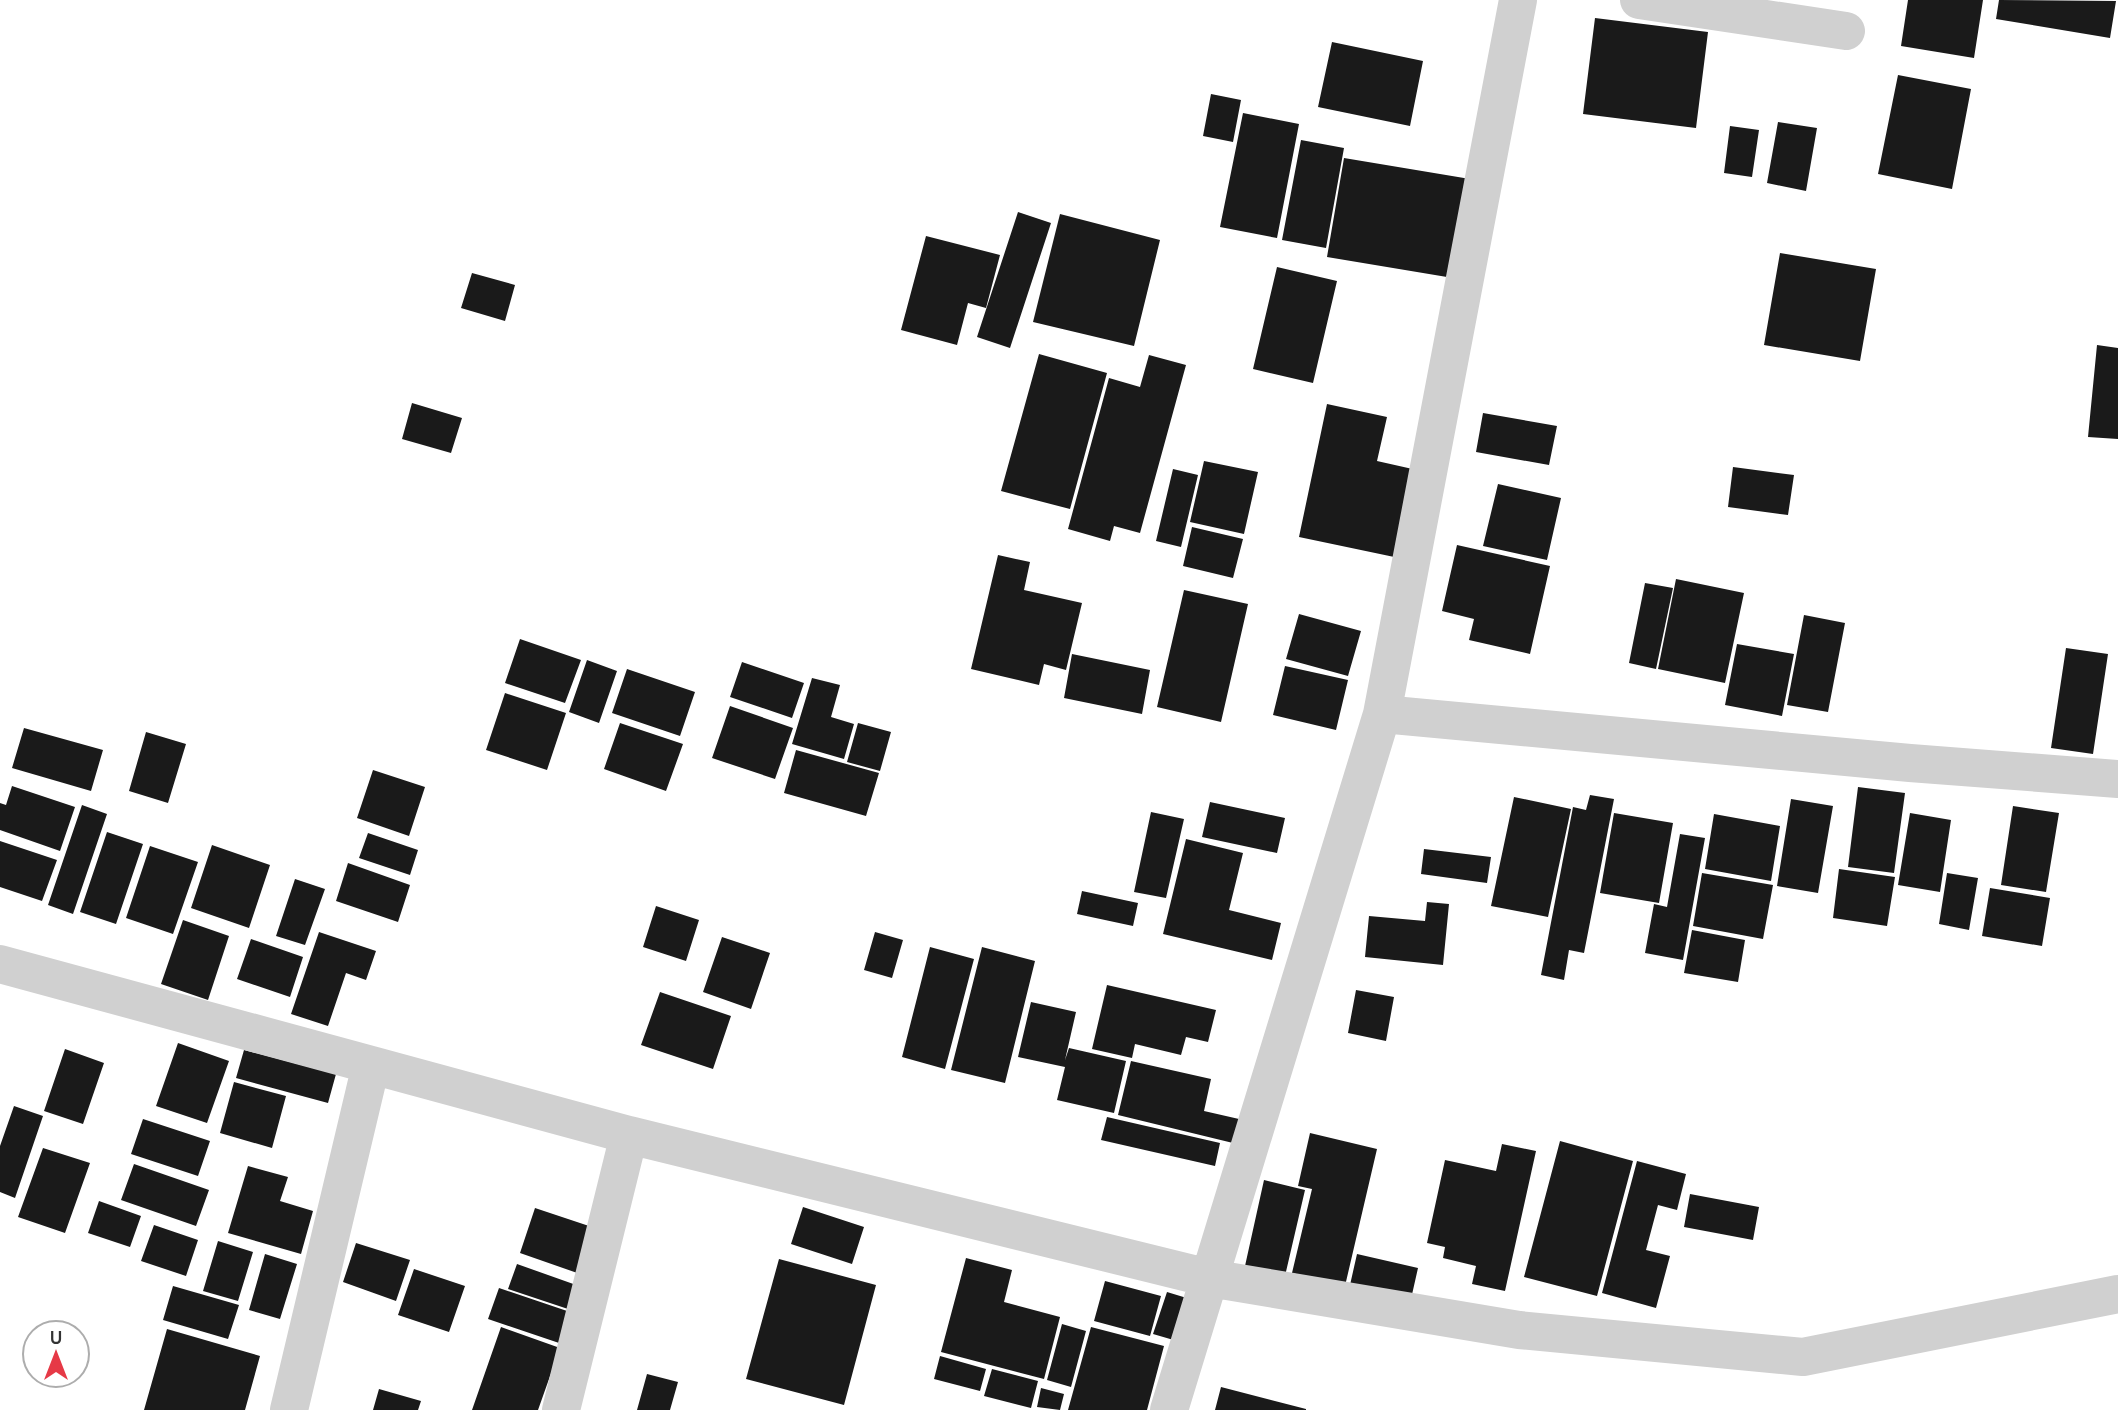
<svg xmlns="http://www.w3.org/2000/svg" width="2118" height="1410" font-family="Karla,sans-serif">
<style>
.building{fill:#1a1a1a}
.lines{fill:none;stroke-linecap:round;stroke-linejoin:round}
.minor{stroke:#d0d0d0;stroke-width:38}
</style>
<rect width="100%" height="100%" fill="#fff"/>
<path class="building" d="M1908,0H1983L1974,58L1901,46Z
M1999,0L2116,1L2110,38L1996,19Z
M1595,18L1708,32L1696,128L1583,114Z
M1332,42L1423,61L1410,126L1318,107Z
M1898,75L1971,89L1952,189L1878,174Z
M1211,94L1241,100L1233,142L1203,136Z
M1243,113L1299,124L1277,238L1220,227Z
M1778,122L1817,128L1806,191L1767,183Z
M1730,126L1759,130L1752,177L1724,173Z
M1301,140L1344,148L1326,248L1282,240Z
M1344,158L1470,179L1453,278L1327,257Z
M1018,212L1051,223L1010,348L977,337Z
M1060,214L1160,240L1134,346L1033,322Z
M926,236L1000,255L986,308L968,303L957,345L901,330Z
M1780,253L1876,269L1860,361L1764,345Z
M1277,267L1337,281L1313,383L1253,369Z
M472,273L515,285L505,321L461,308Z
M2097,345L2118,348V439L2088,437Z
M1039,354L1107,373L1070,509L1001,491Z
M1149,355L1186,365L1140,533L1114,526L1110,541L1068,529L1109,378L1140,387Z
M412,403L462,418L451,453L402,439Z
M1327,404L1387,417L1377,461L1417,470L1399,558L1299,537Z
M1483,413L1557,426L1549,465L1476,452Z
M1204,461L1258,472L1244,534L1190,522Z
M1733,467L1794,475L1788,515L1728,507Z
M1173,469L1198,475L1181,547L1156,541Z
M1498,484L1561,498L1547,560L1483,546Z
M1192,527L1243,539L1233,578L1183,566Z
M1457,545L1550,566L1530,654L1469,640L1474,619L1442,611Z
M998,555L1030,562L1024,590L1082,603L1066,670L1044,664L1039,685L971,669Z
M1676,579L1744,593L1725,683L1658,669Z
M1645,583L1673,588L1656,669L1629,663Z
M1184,590L1248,604L1221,722L1157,707Z
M1299,614L1361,631L1348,676L1286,659Z
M1804,615L1845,623L1828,712L1787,705Z
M520,639L581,660L565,703L505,683Z
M1737,644L1794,654L1782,716L1725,705Z
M2066,648L2108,654L2093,754L2051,748Z
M1072,654L1150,670L1142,714L1064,698Z
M587,660L617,671L599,723L569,712Z
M742,662L804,683L792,718L730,697Z
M1285,666L1348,680L1336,730L1273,715Z
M627,669L695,692L680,736L612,713Z
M812,678L840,685L831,717L854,724L844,759L792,744Z
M505,693L566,713L547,770L486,750Z
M730,706L793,728L775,779L712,758Z
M620,723L683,744L666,791L604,769Z
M858,723L891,732L880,771L847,762Z
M24,728L103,750L91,791L12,768Z
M146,732L186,744L168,803L129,791Z
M796,750L879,773L866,816L784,793Z
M373,770L425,787L409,836L357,818Z
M12,786L75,807L60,851L0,830V803L6,805Z
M1858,787L1905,793L1894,873L1848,867Z
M1590,795L1614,799L1584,953L1569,950L1564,980L1541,975L1573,807L1586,810Z
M1514,797L1571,809L1548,917L1491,906Z
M1791,799L1833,806L1818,893L1777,886Z
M1210,802L1285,818L1277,853L1202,837Z
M82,805L107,814L73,914L48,905Z
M2013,806L2059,813L2046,892L2001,885Z
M1151,812L1184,819L1166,898L1134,892Z
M1614,813L1673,823L1659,903L1600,893Z
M1910,813L1951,820L1940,892L1898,885Z
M1714,814L1780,826L1771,881L1705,869Z
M107,832L143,844L116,924L80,912Z
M368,833L418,850L410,875L359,858Z
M1680,834L1705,838L1683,960L1645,953L1654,904L1667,907Z
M1186,839L1243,853L1229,910L1281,923L1272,960L1163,934Z
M0,841L57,860L42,901L0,887Z
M212,845L270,865L249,928L191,908Z
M150,846L198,862L173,934L126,918Z
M1424,849L1491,857L1487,883L1421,874Z
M348,863L410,885L398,922L336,901Z
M1839,869L1895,877L1887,926L1833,918Z
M1702,873L1773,885L1763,939L1693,926Z
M1947,873L1978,878L1969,930L1939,924Z
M295,879L325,889L305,945L276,936Z
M1990,888L2050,898L2042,946L1982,936Z
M1082,891L1138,903L1133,926L1077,914Z
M1427,902L1449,904L1443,965L1365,957L1369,916L1425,921Z
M656,906L699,920L686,961L643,947Z
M183,920L229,936L208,1000L161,984Z
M1692,930L1745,940L1738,982L1684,973Z
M319,932L376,951L366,980L346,973L328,1026L291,1014Z
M875,932L903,940L892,978L864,970Z
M722,937L770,953L751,1009L703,992Z
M251,939L303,957L290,997L237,979Z
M930,947L974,959L945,1069L902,1057Z
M982,947L1035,961L1005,1083L951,1070Z
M1107,985L1216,1010L1208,1042L1186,1037L1181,1055L1135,1044L1132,1058L1092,1049Z
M1356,990L1394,997L1386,1041L1348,1033Z
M660,992L731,1016L713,1069L641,1045Z
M1031,1002L1076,1012L1065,1060L1069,1048L1126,1061L1114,1113L1057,1100L1065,1067L1018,1057Z
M178,1043L229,1061L207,1123L156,1106Z
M65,1049L104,1063L83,1124L44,1111Z
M244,1050L336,1074L328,1103L236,1078Z
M1131,1061L1211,1079L1204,1111L1239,1119L1233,1143L1118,1115Z
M234,1082L286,1096L272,1148L220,1133Z
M14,1106L43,1116L15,1198L0,1192V1146Z
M1107,1117L1220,1143L1215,1166L1101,1140Z
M143,1119L210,1141L198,1176L131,1154Z
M1310,1133L1377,1149L1345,1286L1292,1273L1312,1189L1298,1186Z
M1560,1141L1633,1161L1597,1296L1524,1277Z
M1502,1144L1536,1151L1505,1291L1472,1284L1476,1266L1443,1258L1445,1247L1427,1243L1445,1160L1496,1171Z
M43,1148L90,1163L65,1233L18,1217Z
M1637,1161L1686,1174L1677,1210L1658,1205L1646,1250L1670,1256L1656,1308L1602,1293Z
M134,1164L209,1190L196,1226L121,1200Z
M248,1166L288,1177L280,1201L313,1211L301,1254L228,1233Z
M1264,1180L1305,1190L1285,1276L1245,1266Z
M1690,1194L1759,1207L1753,1240L1684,1227Z
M99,1201L141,1216L130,1247L88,1233Z
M803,1207L864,1227L852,1264L791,1244Z
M535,1208L598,1229L583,1275L520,1253Z
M154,1225L198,1240L186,1276L141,1261Z
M218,1241L253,1252L238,1301L203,1291Z
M356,1243L410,1260L396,1301L343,1282Z
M265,1254L297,1264L280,1319L249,1310Z
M1357,1254L1418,1268L1411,1299L1350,1285Z
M966,1258L1012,1270L1004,1302L1060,1317L1044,1379L941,1352Z
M779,1259L876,1285L844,1405L746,1379Z
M517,1264L579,1286L571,1310L508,1289Z
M414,1269L465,1286L449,1332L398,1315Z
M1105,1281L1161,1296L1150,1336L1094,1321Z
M173,1286L239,1305L228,1339L163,1320Z
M499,1288L573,1313L562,1344L488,1319Z
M1167,1292L1190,1299L1177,1341L1153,1334Z
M1062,1324L1086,1331L1071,1387L1047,1380Z
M501,1327L560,1348L538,1410H472Z
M1091,1327L1164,1346L1147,1410H1068Z
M167,1329L260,1356L245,1410H144Z
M940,1356L986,1369L980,1391L934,1379Z
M992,1369L1038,1381L1031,1408L984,1396Z
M647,1374L678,1382L670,1410H637Z
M1221,1387L1306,1409V1410H1215Z
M1041,1388L1064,1394L1060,1410L1037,1407Z
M379,1389L421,1401L418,1410H373Z"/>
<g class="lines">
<path class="minor" d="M1639,0L1846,31
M1382,714L1910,763L2118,779
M0,964L629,1135L1209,1278L1519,1330L1803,1357L2118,1294
M289,1410L371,1065
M561,1410L629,1135
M1169,1410L1382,714L1518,0"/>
</g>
<g transform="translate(56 1354)"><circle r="33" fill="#ffffff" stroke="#adadad" stroke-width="2"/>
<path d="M0-5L12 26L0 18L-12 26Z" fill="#e63946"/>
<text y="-10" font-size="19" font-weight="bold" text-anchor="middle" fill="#333333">U</text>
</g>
</svg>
